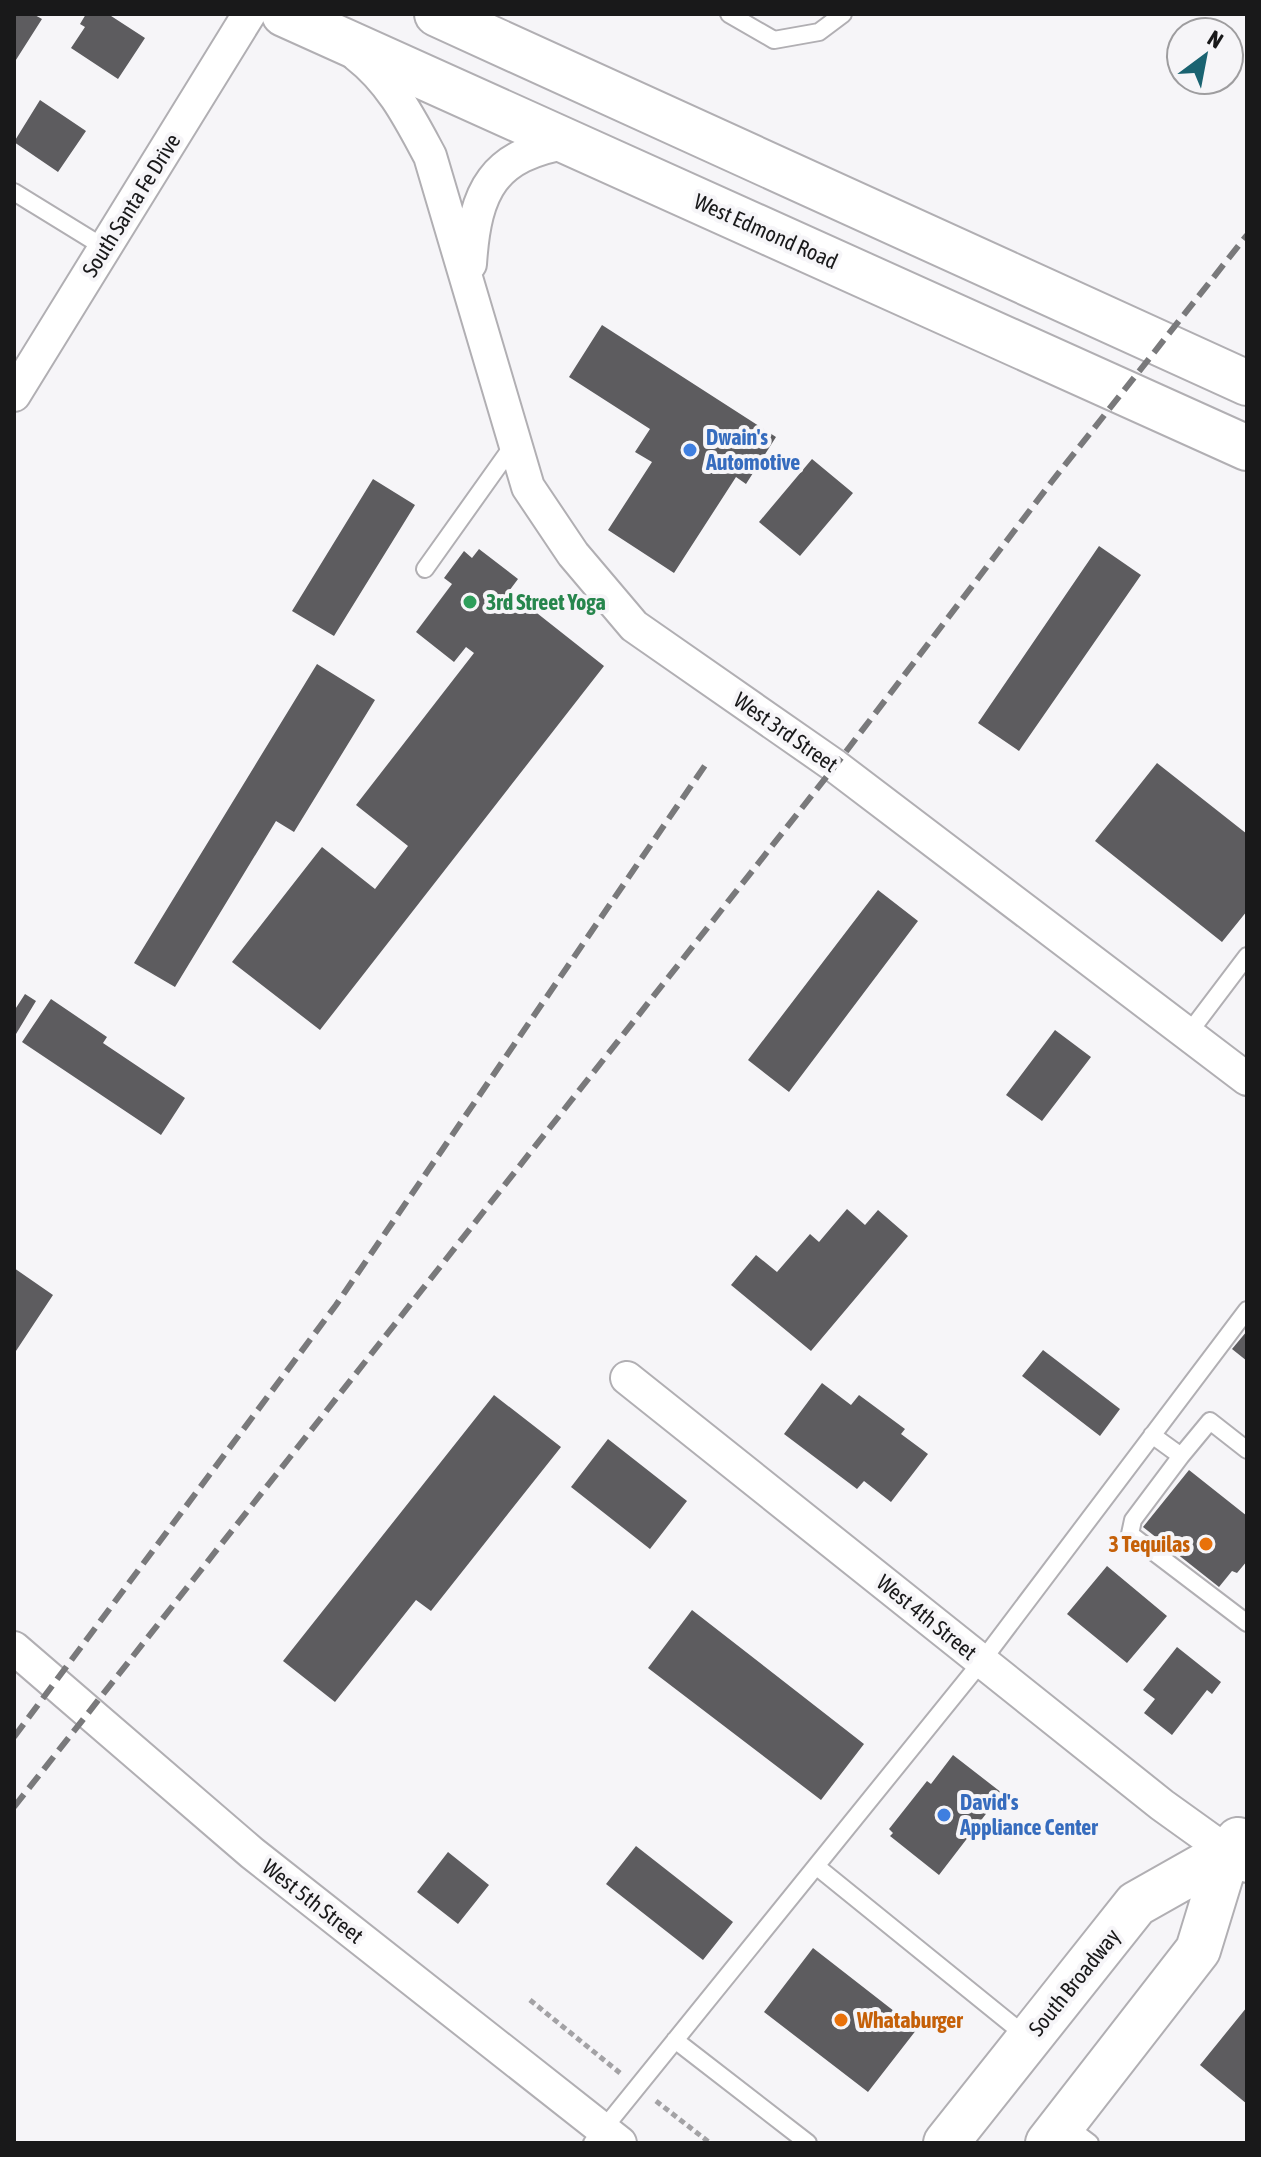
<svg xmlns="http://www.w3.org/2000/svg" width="1261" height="2157" font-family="'Asap Condensed',sans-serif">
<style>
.building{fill:#5d5c5f}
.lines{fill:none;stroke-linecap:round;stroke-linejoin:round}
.service-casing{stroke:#b1afb3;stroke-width:20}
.minor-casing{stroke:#b1afb3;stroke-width:36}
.secondary-casing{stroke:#b1afb3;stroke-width:48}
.primary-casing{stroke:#b1afb3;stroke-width:48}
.path{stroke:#a3a2a5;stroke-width:5;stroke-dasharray:6 4;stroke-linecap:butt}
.service{stroke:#fff;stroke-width:16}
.minor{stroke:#fff;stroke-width:32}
.secondary{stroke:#fff;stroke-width:44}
.primary{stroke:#fff;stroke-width:44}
.rail{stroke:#79797b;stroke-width:6;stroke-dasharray:16 8;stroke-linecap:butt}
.shop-dot{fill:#3f7fe0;stroke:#f6f5f8;stroke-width:3}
.leisure-dot{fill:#2e9e5b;stroke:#f6f5f8;stroke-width:3}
.food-dot{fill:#e8710a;stroke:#f6f5f8;stroke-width:3}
.labels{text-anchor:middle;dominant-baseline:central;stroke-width:8;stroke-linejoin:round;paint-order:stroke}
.street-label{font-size:22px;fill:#19191a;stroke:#f6f5f8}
.shop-label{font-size:22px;font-weight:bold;fill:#366cbe;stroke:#f6f5f8;text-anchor:start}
.leisure-label{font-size:22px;font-weight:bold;fill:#27864d;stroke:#f6f5f8;text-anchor:start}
.food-label{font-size:22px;font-weight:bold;fill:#c56008;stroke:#f6f5f8;text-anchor:end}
</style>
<rect width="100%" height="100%" fill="#f6f5f8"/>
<path class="building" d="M14,14H33L42,19L14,63Z
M86,14H108L145,38L118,79L71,48L85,27L80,24Z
M40,100L86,131L58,172L14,142Z
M602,325L776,437L746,484L736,477L674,573L608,530L652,462L635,452L650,429L569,377Z
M812,459L853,493L800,556L759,522Z
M373,479L415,505L334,636L292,611Z
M1099,546L1141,575L1019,751L978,723Z
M479,549L518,579L509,591L604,666L320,1030L232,962L322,847L375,889L408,846L356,805L474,653L466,647L454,662L416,632L452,584L444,578L464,551L472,558Z
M317,664L375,700L294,832L276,821L175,987L134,963Z
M1157,763L1247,834V911L1222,942L1095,841Z
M878,890L918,921L789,1092L748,1060Z
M25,994L36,1001L16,1034L14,1011Z
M51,999L107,1037L103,1043L185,1098L161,1135L22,1042Z
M1055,1030L1091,1057L1042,1121L1006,1095Z
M847,1209L865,1225L878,1210L908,1236L811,1351L731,1285L756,1255L777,1272L810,1234L819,1242Z
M14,1268L53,1295L14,1354Z
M1247,1331V1361L1232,1349Z
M1043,1350L1120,1409L1100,1436L1022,1376Z
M822,1383L851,1405L859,1395L905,1429L901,1434L928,1454L891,1502L864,1481L857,1489L784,1434Z
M494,1395L561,1447L431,1611L416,1600L335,1702L283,1661Z
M608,1439L687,1501L650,1549L571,1487Z
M1189,1470L1247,1516V1561L1237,1573L1232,1571L1219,1587L1143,1527Z
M1107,1566L1167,1616L1127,1663L1067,1614Z
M692,1610L864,1744L821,1800L648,1668Z
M1177,1647L1221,1682L1212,1694L1207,1690L1172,1735L1144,1713L1155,1699L1143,1690Z
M953,1755L1002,1793L939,1875L890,1836L893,1833L889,1829L927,1781L931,1784Z
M636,1846L733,1922L703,1960L606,1884Z
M448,1852L489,1885L458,1924L417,1892Z
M813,1948L917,2029L868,2092L764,2012Z
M1247,2007V2104L1200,2065Z"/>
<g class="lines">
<defs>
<path id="service" d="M729,14L774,40L819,32L843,14
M14,192L105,248
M425,569L514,444
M1188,1034L1247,956
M1152,1435L1181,1456L1210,1421L1247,1450
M1181,1456L1133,1520L1130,1534L1247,1623
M816,1866L1026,2036
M675,2040L808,2143
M1065,2124L1090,2143
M592,2143L982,1661L1247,1310"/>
<path id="minor" d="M357,55C392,82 410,119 430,156L528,487L573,554L634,626L835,766L1247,1079
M470,264C475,189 493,155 569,142
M14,395L249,14
M627,1378L1162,1805L1247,1866
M14,1648L252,1853L620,2143"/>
<path id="secondary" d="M284,14L1247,448
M437,14L1247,383"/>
<path id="primary" d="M946,2143L1136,1904L1228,1852
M1048,2143L1198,1950L1228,1852L1238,1840"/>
</defs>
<use href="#service" class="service-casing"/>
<use href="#minor" class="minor-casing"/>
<use href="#secondary" class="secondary-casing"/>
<use href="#primary" class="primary-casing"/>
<path class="path" d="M530,2000L620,2073
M656,2101L710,2143"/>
<use href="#service" class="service"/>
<use href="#minor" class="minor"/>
<use href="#secondary" class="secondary"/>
<use href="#primary" class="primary"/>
<path class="rail" d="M14,1737L336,1305L706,764
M14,1807L835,766L1053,480L1247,235"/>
</g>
<g class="shop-dot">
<circle cx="690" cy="450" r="8"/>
<circle cx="944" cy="1815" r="8"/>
</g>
<circle class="leisure-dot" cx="470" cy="602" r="8"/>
<g class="food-dot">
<circle cx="1206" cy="1544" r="8"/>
<circle cx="841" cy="2020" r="8"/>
</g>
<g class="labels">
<g class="street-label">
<text transform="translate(131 205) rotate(-58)">South Santa Fe Drive</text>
<text transform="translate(766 231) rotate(24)">West Edmond Road</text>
<text transform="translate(786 732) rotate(35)">West 3rd Street</text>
<text transform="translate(927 1617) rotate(39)">West 4th Street</text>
<text transform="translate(313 1901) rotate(38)">West 5th Street</text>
<text transform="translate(1074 1982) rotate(-51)">South Broadway</text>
</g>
<g class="shop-label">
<text x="706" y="437">Dwain's<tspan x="706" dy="25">Automotive</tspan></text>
<text x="960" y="1802">David's<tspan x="960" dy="25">Appliance Center</tspan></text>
</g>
<g class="leisure-label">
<text x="486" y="602">3rd Street Yoga</text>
</g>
<g class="food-label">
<text x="1190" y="1544">3 Tequilas</text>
<text x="857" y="2020" text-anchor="start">Whataburger</text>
</g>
</g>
<rect width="1261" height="2157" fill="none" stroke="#19191a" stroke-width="32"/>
<g transform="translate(1205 56) rotate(32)"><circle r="38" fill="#f6f5f8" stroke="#9e9d9f" stroke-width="2"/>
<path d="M0-6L14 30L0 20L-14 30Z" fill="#1a6371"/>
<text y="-12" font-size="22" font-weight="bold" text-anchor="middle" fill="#19191a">N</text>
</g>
</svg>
